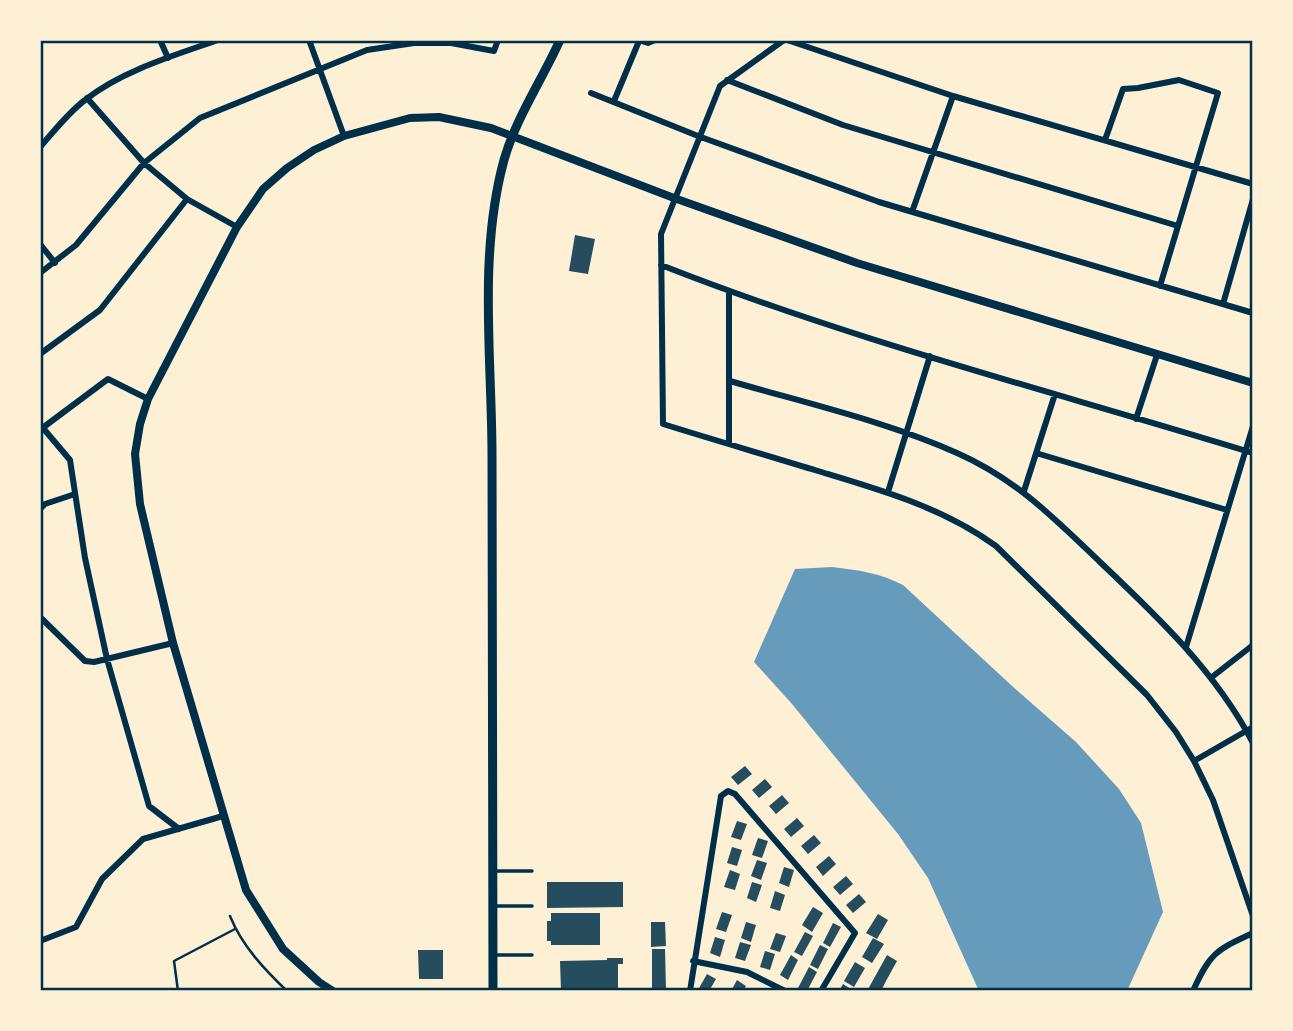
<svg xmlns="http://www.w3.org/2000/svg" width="1293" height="1031" font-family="'Titillium Web',sans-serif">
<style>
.water{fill:#669bbc}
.building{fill:#264d5e}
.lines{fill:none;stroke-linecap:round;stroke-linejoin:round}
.path{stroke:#003049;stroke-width:2.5}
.service{stroke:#003049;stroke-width:3.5}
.minor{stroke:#003049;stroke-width:6}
.tertiary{stroke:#003049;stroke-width:8}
.secondary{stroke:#003049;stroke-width:9}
.neatline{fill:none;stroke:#003049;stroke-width:2.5}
</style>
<rect width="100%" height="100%" fill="#fdf0d5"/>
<path class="water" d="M832,567C858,570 880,573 903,585L1011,685L1076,742L1119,789L1141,823L1163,912L1127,991H979L928,878L898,834L792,704L754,662L795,569Z"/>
<path class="building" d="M575,235L595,239L588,274L569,271Z
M745,766L752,774L738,785L731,777Z
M765,779L772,787L759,798L752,790Z
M782,795L789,803L776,814L769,806Z
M797,818L804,826L791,837L784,829Z
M737,821L747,824L741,840L731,837Z
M814,835L821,843L808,854L801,846Z
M758,838L768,841L762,858L752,855Z
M732,847L742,850L737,866L727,863Z
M829,856L836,864L823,876L816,867Z
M757,860L767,863L761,880L751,876Z
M784,867L794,870L789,887L779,883Z
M730,870L740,874L735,890L724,887Z
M846,876L853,884L840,895L833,887Z
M547,882H623V907L547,908Z
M752,882L762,885L756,902L747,898Z
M775,891L785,895L780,911L770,908Z
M859,894L866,902L853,913L846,905Z
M813,907L823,913L812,932L802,925Z
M722,912L732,915L726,932L716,929Z
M551,913H600V945H551V941H547V921H551Z
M878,914L888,920L877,939L866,933Z
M651,922H665L666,946L651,947Z
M746,922L756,925L751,942L741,938Z
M833,923L841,927L830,947L823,943Z
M805,932L813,936L802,956L794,952Z
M776,933L786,936L780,952L770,949Z
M715,937L725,940L720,957L710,953Z
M873,938L884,944L872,963L862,957Z
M740,942L751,945L745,961L735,958Z
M820,945L828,949L818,969L810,965Z
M652,949H665L666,990H652Z
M418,950H443V979H419Z
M765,951L775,954L770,970L760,967Z
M791,955L798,960L788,980L780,975Z
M887,955L897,961L886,981L881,991H867Z
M607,958H623V964H618V991H561L560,961L607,960Z
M855,962L865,968L854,987L844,981Z
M809,967L817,972L807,991H804L798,988Z
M707,974L716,979L709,991H700L698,990Z
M737,980L746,986L743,991H731Z
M843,984L854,991H839Z"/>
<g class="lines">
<path class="path" d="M230,916C242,946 265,970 287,991
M178,991L174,961L235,929"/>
<path class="service" d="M496,871H532
M496,906H532
M496,955H532"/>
<path class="minor" d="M160,40L168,58
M309,40L344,136
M638,40L648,43L655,40
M784,40L720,86L661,234L663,424C714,440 766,455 818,471C881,490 942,507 996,546L1147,695L1176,732L1194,761L1213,800L1253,916
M787,40L953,96L1253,184
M727,80L843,125L1178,226
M591,93L698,136L879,202L1253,313
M87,98L144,163L187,199L237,227
M614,101L639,41
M1105,140L1123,89L1138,88L1179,80L1218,93L1160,286
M40,147C55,130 68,113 85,100C121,71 175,55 218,40
M912,212L953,96
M40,244L55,263
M661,265C854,341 1055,392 1253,453
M40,273L76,245L144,163L200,118L367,50L414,43H451L494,51L498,40
M729,292V444
M1223,304L1253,199
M40,354L100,310L187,199
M730,381C805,403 885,421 957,453C1016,479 1054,518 1100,562C1158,617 1216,672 1253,743
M1136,419L1157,355
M43,428L70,460L85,558L107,659L149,806L179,829
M41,429L108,379L148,399
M1036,453L1227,510
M1024,491L1055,394
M888,492L930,356
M40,509L45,504L75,494
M40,617L85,661L94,662L173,643
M1186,647L1253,426
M1212,677L1253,645
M1194,761L1253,727
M40,941L76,927L102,879L143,839L223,816
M693,961L747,972L785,991
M690,991L721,796L728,791L735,794L855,933L821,991
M1193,991C1210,953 1216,950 1253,933"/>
<path class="tertiary" d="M333,991L319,982L283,949L246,890L173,643L140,504L135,454L140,424L148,399L237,227L263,189L287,168L314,150L344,136L410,118L439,117L491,128L674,198L857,263L1253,383"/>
<path class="secondary" d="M493,991C493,812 493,634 492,456C492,359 478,255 504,160C516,118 542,80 560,40"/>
</g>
<rect width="1293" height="1031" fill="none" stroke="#fdf0d5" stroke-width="84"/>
<rect x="42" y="42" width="1209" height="947" class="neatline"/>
</svg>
